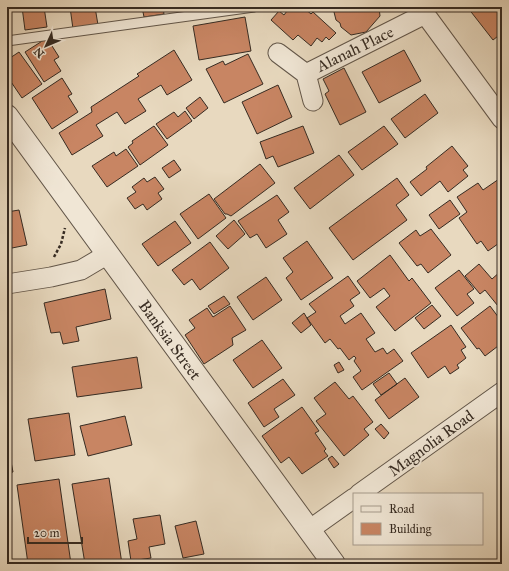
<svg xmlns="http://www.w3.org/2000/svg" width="509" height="571" font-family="'IM FELL Great Primer',serif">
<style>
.building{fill:#c88563;stroke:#362b22}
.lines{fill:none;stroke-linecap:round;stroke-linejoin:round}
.service-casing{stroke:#625649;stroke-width:11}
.minor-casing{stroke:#625649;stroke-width:21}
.tertiary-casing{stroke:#625649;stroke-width:24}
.path{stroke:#362b22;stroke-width:2.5;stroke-dasharray:3 2;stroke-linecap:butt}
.service{stroke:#f0e6d5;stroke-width:9}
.minor{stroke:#f0e6d5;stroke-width:19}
.tertiary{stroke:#f0e6d5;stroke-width:22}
.labels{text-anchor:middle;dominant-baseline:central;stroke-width:4;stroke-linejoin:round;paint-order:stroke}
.street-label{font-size:16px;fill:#362b22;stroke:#f0e6d5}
</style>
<rect width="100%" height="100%" fill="#e8d9bf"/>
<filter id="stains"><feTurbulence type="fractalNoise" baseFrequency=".005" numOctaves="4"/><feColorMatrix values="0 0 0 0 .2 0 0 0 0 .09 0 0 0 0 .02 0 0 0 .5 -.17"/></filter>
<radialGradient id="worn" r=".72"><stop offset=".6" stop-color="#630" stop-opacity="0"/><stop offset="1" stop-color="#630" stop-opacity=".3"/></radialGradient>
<path class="building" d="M22,7H44L47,27L25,30Z
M70,7H95L98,25L73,29Z
M142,7H163L164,14L144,17Z
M290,7L295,11L299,7H300L303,10L304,8L311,14L313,12L336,33L329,40L326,37L322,42L317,38L311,46L298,35L293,40L271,20L279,11L284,15Z
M338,7H379L380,16L366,32L351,35L341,27L340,23L336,20L334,12Z
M469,7H502V33L493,40L468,8Z
M245,17L251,51L199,60L193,26Z
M47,38L59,57L54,60L61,71L44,82L25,52Z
M174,50L192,80L167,95L161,85L138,99L146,111L125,124L117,112L96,125L103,136L72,155L59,133L92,112L91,107L139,76L137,74Z
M404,50L421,81L379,103L362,72Z
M19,52L42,84L22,98L7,76V60Z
M248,54L263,84L224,103L206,69L223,61L225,65Z
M344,68L366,112L340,125L325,94L329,91L323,79Z
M62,78L72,94L68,96L78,112L52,129L32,98Z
M278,85L292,117L257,134L242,102Z
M425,94L438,113L405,138L391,119Z
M200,97L208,108L194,119L186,108Z
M185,111L192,121L167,139L156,124L174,112L178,117Z
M154,126L168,145L140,165L128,147L133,143L132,141Z
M303,126L314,153L278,167L273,156L266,159L260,142Z
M384,126L398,144L362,170L348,152Z
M452,146L468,166L463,170L468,176L448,192L440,181L421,196L410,182L427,169L426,167Z
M126,149L138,166L107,187L92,166L114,152L116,156Z
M339,155L354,175L310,209L294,188Z
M174,160L181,170L169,178L162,168Z
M260,164L275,183L231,216L227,214H225L214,199Z
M155,177L164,189L158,193L162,199L147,210L143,204L135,209L127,198L136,192L132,187L144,178L147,182Z
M397,178L409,195L396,205L407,220L353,260L329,228Z
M499,179L502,183V241L488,251L481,241L477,244L459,218L467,212L457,197L478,183L483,190Z
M209,194L226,218L198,239L180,214Z
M277,195L289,212L278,220L287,234L266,248L257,234L250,238L238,221Z
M450,200L460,214L439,229L429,215Z
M19,210L27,245L7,249V212Z
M234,220L245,234L228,249L216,236Z
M175,221L191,243L158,266L142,244Z
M431,229L451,255L428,273L421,264L417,266L399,243L416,230L420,236Z
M307,241L333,278L301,300L286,278L293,272L283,258Z
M210,242L229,268L200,290L192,279L184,285L172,270Z
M390,255L409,281L412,278L431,303L395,331L376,307L390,296L384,288L370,298L357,281Z
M479,264L492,279L501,271L502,272V311L485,290L480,294L465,276Z
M459,270L474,289L467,294L474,303L457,316L435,288Z
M348,276L360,293L350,300L354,306L340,316L345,324L361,313L375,333L366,339L375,352L383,348L387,354L394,349L403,361L362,390L353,377L361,371L354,361L356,358L354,356L349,360L340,348L338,349L330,339L325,343L307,318L316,312L309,304Z
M266,277L282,300L253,320L237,297Z
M105,289L111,319L76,327L79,341L63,344L60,332L51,333L44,303Z
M224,296L230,304L214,314L208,306Z
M432,305L441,316L424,329L415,318Z
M230,306L246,330L232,338L233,345L204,364L185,335L195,328L189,320L207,308L213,317Z
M490,306L502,322V343L485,356L479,348L477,349L461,328Z
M304,313L311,325L301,333L292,323Z
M451,325L466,347L461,350L466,358L457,365L459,368L450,374L445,366L428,378L411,353Z
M262,340L282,368L253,388L233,360Z
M137,357L142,388L77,397L72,367Z
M339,362L344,370L338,373L334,365Z
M389,373L397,384L381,395L373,384Z
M405,378L419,397L389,419L375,400Z
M283,379L295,395L274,409L279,417L264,427L248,403Z
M335,382L349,399L353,396L373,422L364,429L369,435L344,456L316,421L326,414L314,398Z
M302,407L319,431L315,433L326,449L324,451L328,456L302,474L289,457L281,463L262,436Z
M69,413L75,455L35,461L28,419Z
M125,416L132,445L88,456L80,426Z
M381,424L389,433L384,439L375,429Z
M7,441L13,472L7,473Z
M332,456L339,464L334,468L328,459Z
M109,478L122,564H85L72,484Z
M59,479L71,564H28L17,485Z
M160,515L165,544L149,547L151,558L131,561L128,541L137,539L133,519Z
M196,521L204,554L183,558L175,526Z
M7,544L10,564H7Z
M163,561L164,564H139Z"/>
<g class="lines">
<defs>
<path id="service" d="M7,41L254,7"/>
<path id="minor" d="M421,7L425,14L502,119
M278,53L306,74L425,14
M306,74L313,101
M7,284L51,277L81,270L108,254
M359,494L502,392
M309,530L354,498"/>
<path id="tertiary" d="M7,116L334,564"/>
</defs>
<use href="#service" class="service-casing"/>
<use href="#minor" class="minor-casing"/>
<use href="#tertiary" class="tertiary-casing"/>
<path class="path" d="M54,257L61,244L65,228"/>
<use href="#service" class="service"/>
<use href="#minor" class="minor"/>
<use href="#tertiary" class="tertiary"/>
</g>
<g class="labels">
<g class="street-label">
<text transform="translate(355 49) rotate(-26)">Alanah Place</text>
<text transform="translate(170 340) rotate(54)">Banksia Street</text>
<text transform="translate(431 443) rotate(-36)">Magnolia Road</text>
</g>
</g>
<rect width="509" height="571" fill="none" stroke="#e8d9bf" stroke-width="24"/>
<rect x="8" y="8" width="493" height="555" fill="none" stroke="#362b22" stroke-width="2"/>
<rect x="12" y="12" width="485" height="547" fill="none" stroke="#362b22"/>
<rect x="353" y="493" width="130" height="52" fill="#f0e6d5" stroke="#a69b8d"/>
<rect x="361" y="506" width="20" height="6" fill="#f0e6d5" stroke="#a69b8d"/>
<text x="389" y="513" font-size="12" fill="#362b22">Road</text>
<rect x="361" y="523" width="20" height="12" fill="#c88563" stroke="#a69b8d"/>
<text x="389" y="533" font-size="12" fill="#362b22">Building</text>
<g transform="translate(46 46) rotate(226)" stroke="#f0e6d5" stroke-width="3" paint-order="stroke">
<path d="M0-3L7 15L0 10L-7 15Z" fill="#362b22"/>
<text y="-6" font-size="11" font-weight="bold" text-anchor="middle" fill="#362b22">N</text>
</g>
<path d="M28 537v6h54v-6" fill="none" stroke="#362b22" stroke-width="2"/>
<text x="34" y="537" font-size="12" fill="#362b22" stroke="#f0e6d5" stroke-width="3" paint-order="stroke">20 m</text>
<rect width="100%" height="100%" filter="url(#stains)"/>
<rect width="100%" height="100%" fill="url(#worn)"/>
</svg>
